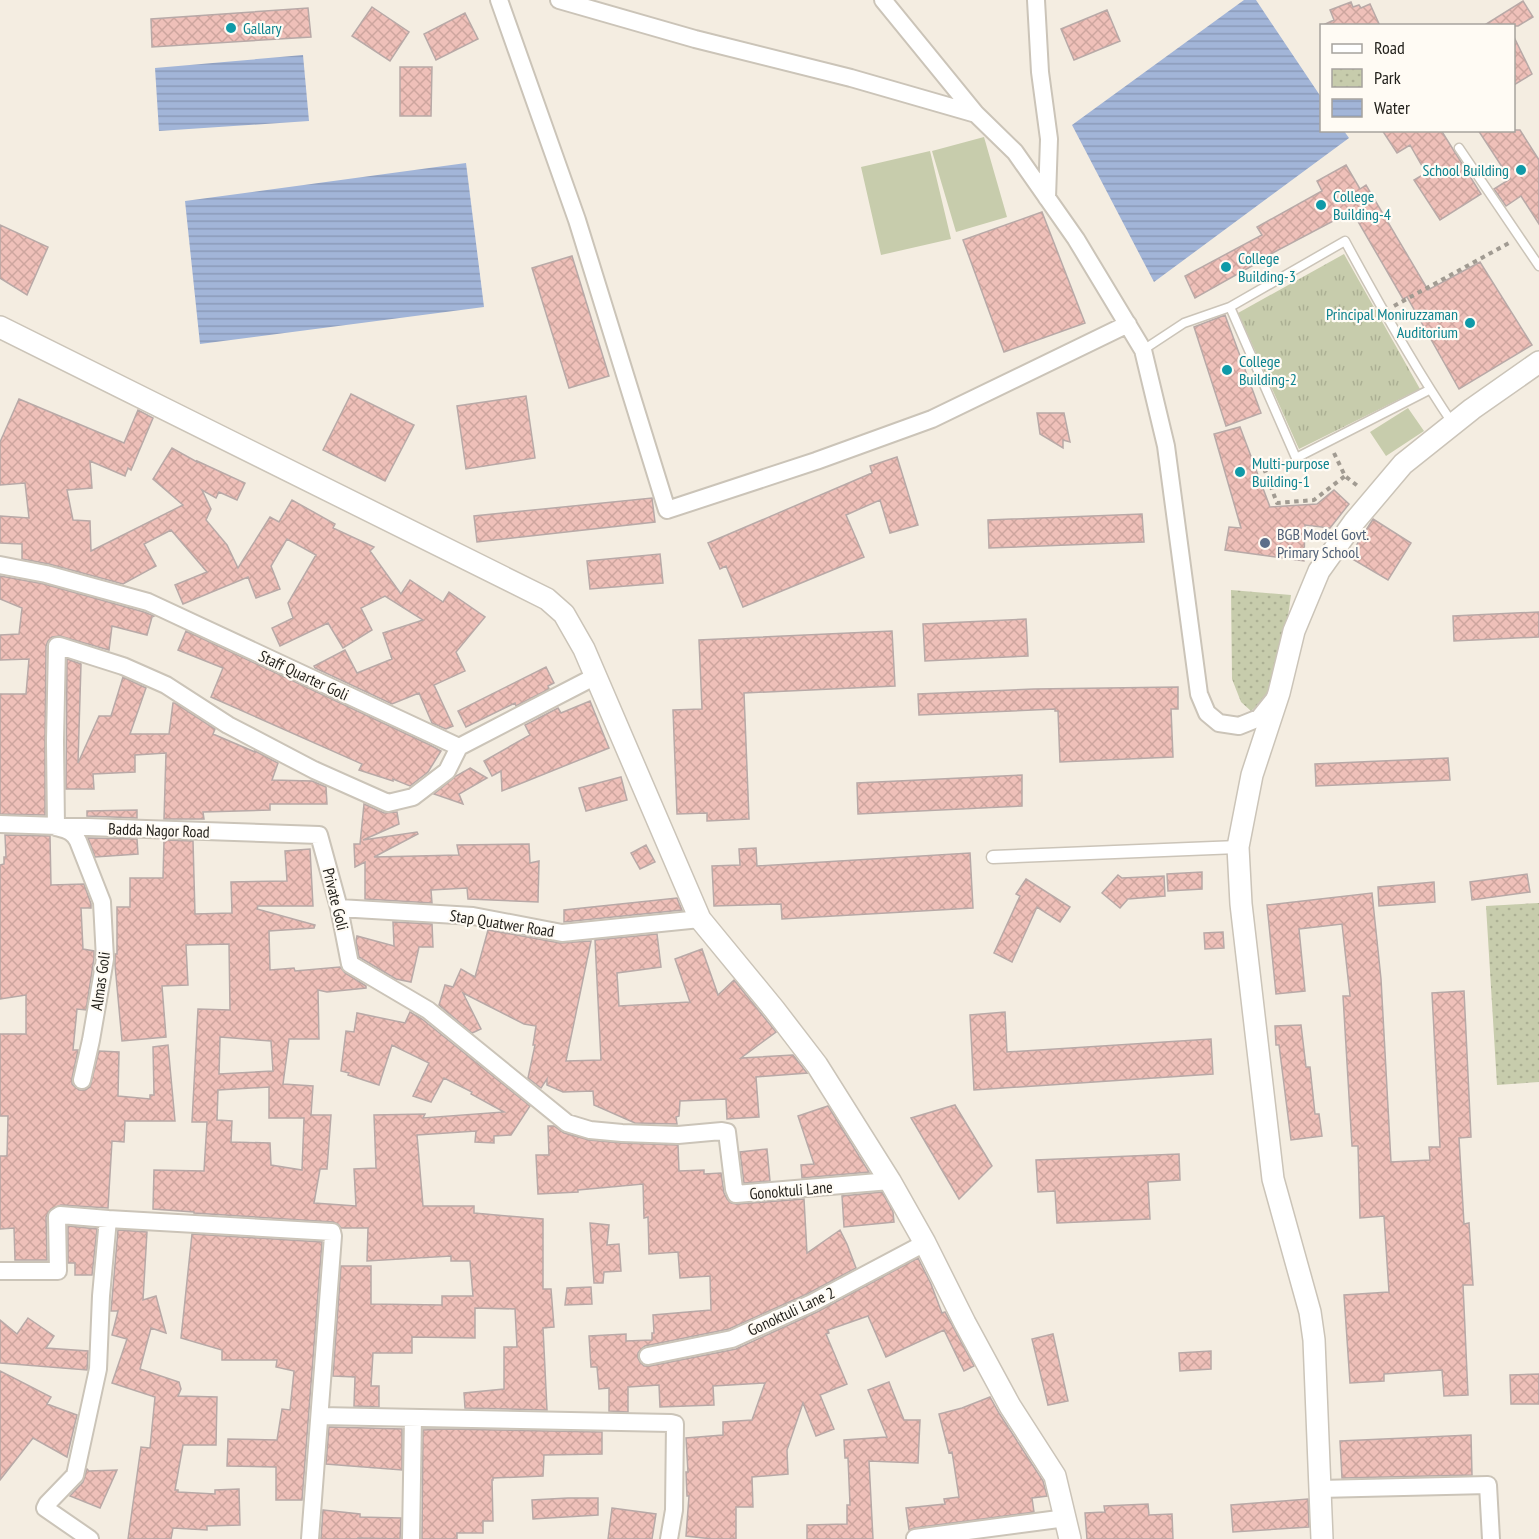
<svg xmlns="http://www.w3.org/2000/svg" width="1539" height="1539" font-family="'PT Sans Narrow',sans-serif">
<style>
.grass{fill:url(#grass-tufts)}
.park{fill:url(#park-dots)}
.pitch{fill:#c7ccac}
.water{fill:url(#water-rules)}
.building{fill:url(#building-cross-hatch);stroke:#b8a9a7;stroke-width:1.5;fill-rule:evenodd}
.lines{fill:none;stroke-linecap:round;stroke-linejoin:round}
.service-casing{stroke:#cbc4b8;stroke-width:11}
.pedestrian-casing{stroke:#cbc4b8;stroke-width:15}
.minor-casing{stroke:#cbc4b8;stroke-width:20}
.tertiary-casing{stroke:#cbc4b8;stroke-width:24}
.path{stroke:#a19b92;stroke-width:4;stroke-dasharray:4.5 4.5;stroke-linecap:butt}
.service{stroke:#fff;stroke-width:8}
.pedestrian{stroke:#fff;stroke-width:12}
.minor{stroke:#fff;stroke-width:16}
.tertiary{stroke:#fff;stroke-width:21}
.culture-dot{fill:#0f9aa8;stroke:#fffbf4;stroke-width:2}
.service-dot{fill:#5c6f8a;stroke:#fffbf4;stroke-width:2}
.labels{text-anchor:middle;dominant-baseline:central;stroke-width:4.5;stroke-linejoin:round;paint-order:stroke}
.culture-label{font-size:16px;fill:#0d838f;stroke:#fffbf4;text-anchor:start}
.service-label{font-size:16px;fill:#4e5e75;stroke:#fffbf4;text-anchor:start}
.street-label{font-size:16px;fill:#211f1a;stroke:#fffbf4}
</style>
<defs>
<pattern id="grass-tufts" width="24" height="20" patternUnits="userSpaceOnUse" patternTransform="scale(1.5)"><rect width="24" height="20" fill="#c7ccac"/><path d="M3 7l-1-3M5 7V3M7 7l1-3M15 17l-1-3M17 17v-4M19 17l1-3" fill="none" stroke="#abaf93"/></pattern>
<pattern id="park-dots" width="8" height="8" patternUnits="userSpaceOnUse" patternTransform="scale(1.5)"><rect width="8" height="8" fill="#c7ccac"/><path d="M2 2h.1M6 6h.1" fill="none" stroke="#abaf93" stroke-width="1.8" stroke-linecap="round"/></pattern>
<pattern id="water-rules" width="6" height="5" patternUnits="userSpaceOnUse" patternTransform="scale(1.5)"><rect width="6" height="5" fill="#a2b5d8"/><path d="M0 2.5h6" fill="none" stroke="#8b9bb9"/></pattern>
<pattern id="building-cross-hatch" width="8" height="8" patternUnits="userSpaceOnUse" patternTransform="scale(1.5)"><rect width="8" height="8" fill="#efc0b9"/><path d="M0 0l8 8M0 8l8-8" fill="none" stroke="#cda59e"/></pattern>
</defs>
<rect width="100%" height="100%" fill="#f4ede1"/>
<path class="grass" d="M1344,254L1420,389L1299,449L1238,313Z"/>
<path class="park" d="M1231,590L1291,595L1286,631L1268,697L1251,711L1241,702L1232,679Z
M1539,903V1082L1497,1085L1486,906Z"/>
<path class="pitch" d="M984,137L1007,217L956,232L932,151Z
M930,151L951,239L881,255L861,167Z
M1408,408L1424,431L1386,456L1370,432Z"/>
<path class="water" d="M1244,0H1256L1321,97L1322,130L1344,131L1349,138L1154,282L1072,125Z
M303,55L309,121L159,131L155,68Z
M466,163L484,307L200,344L185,201Z"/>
<path class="building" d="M1523,1L1533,17L1518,26H1483Z
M1351,2L1353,7L1359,5L1361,8L1370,4L1380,26H1321L1334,20L1330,10Z
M372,7L409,32L390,61L352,36Z
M308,8L311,37L152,47L151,19Z
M1107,10L1120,41L1074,60L1061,29Z
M465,13L478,39L436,60L424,34Z
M1514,37L1532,74L1514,85Z
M400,67H432L431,116H400Z
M1382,130H1441L1481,194L1440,220L1414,180L1426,173L1410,145L1397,153Z
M1478,130H1520L1539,160V224L1521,196L1506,206L1494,189L1510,179Z
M1346,165L1360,189L1366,185L1428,290L1480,262L1532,345L1459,389L1407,297L1403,299L1352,211L1265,257L1266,258L1195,298L1185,276L1262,235L1257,227L1322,191L1317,181Z
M1042,212L1085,323L1004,352L963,240Z
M0,225L48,247L27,295L0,278Z
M572,256L609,376L569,388L532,268Z
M1225,315L1261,413L1226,426L1194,327Z
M351,394L414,425L385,481L323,450Z
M526,396L535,458L466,469L457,406Z
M19,399L124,443L138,410L153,418L131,470L128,468L125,476L90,461L92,488L67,490L73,520L90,521L91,551L183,505L153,479L172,448L197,462V461L245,483L237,500L219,492L216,498L202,490L211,509L206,520L227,545L238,568L270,517L279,522L292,500L335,524L333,528L374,547L370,551L401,594L410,580L443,602L449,592L485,617L456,652L465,671L434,685L453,726L446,729L432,723L419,693L392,704L315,668L314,666L345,650L357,673L392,659L383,633L423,620L385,596L361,608L372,630L343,648L328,623L280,646L272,628L293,618L288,603L316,555L287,539L271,566L280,589L256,598L248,577L183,604L175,585L207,572L171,530L144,544L156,566L123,584L49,564L22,559V544L0,543V516L29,518L25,483L0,485V442Z
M1037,413H1064L1070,442L1063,440V448L1040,434Z
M1240,427L1270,507L1317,504L1334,490L1349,504L1330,528L1305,525L1304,561L1225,550L1229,527L1241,528L1214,434Z
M897,457L918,525L890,533L880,500L846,515L864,557L743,607L726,566L720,569L708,543L872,473L870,466Z
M652,498L655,522L477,542L474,516Z
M1142,514L1144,542L989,548L988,520Z
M1373,519L1411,543L1388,580L1349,557Z
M660,554L663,583L590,589L587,561Z
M0,576L44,584L144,612L154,616L152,617L147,635L112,626L109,650L60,636L52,637L48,641L46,646L45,741V815L0,814V694H26L29,659L0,660V635L19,634L22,608L0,599Z
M1539,612V637L1454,641L1453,616Z
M1026,619L1028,656L925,661L923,624Z
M186,631L430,745L441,751L428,772L410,786L393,779V781L359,770L362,764L211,697L223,668L178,650Z
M892,631L895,686L744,693L749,819L707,821V813L677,814L673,710L702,709L699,640Z
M67,659L81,664L78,763L99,716H111L123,677L146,688L130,734H169L173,703H175L215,729L213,734L255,752V751L278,763L272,780L312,781L326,787L327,804H270V810L203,812L204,819H164L166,753L135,755V772L93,774L94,789H66Z
M546,667L554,683L548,686L549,689L516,706L515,703L466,727L458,711Z
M1178,687V709H1171L1173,757L1060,762L1058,711H1055V709L919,715L918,694L1034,689Z
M590,701L609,748L502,791L501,771L492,776L484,761L530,735L525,725L558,708L561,713Z
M1448,758L1450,780L1316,786L1315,764Z
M470,768L487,778L459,794L463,804L434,794L456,776Z
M1022,775V806L858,814L857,783Z
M621,777L627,800L586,811L579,788Z
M364,804L384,813L397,812L399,824L363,840L417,832L418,834L374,857L459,855L457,845L529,844L530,863L539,861L538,902L468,899L467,888L431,890L432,903L365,899V862L355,867L354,844H360Z
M137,810V818L87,816V811Z
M5,835L50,836L51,885L84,884L91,904V908H81L83,949L94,951V958L86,1010L77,1009L73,1050H78L72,1078V1084L75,1087L79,1090H85L90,1087L99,1051L119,1052L118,1096L150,1099V1095H154L153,1047L168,1045L175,1121H125L124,1142L112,1141L108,1208L61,1205L51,1209L48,1213L46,1217L47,1260H15L14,1228L0,1229V1156H7L8,1116H0V1034H26V995L0,999V865L4,864V857H6Z
M88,838L137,839L138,854L95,857Z
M164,840L193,841L195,914L232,913L231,882L287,881L285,851L310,849L313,906H258L257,909L315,925L314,928L269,931L270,970L294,968L295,971L340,967L345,973L366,986V988L327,992L318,990L319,1039H289L283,1084L313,1086L311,1115H331L327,1169H320L314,1203L356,1206L354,1169L376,1168L374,1115L425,1114L423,1118L504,1112L471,1094L472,1092L444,1078L431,1102L413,1096L429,1063L392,1045L379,1085L348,1075L349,1073L341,1071L346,1031L354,1032L357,1013L405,1023L410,1012L422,1019L530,1106L511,1135L494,1136V1143L475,1142L476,1131L417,1135L423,1206H474V1213L543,1219V1289H551L554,1327L543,1328L547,1410L465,1408L464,1393L504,1389V1347H517L515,1309L475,1308V1338L412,1337V1353H373L371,1386H379V1407L354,1406L355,1377L333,1376L341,1266H371V1304L442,1305V1296H473L470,1261H451V1256L367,1261L368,1228H341L338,1224L333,1222L194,1213V1212L153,1209L154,1170L204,1171L207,1122H192L198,1009L230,1010L229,944L186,945L188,985L162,986L166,1037L122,1041L115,965V954H117V907H130V878H163ZM220,1037L271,1041L273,1071L219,1074ZM269,1087V1118H304L302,1170L271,1165L270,1143L231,1142L232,1121L217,1120L218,1090Z
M646,845L655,862L640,869L631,853Z
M756,848L757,866L970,853L973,908L782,919L781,904L714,906L712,866L740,865L739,849Z
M1202,872V889L1168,891L1167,874Z
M1527,874L1530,892L1472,900L1470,882Z
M1118,875L1122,878L1164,876L1165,896L1128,899L1120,908L1102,893Z
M1026,879L1070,907L1060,922L1037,907L1012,962L994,953L1020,896L1016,894Z
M1434,882L1435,902L1379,906L1378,887Z
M1372,893L1381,979L1391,1162L1430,1160L1429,1147H1440L1432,993L1464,991L1471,1137L1459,1138L1464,1224L1469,1223L1473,1285H1463L1468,1395L1444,1396L1442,1370L1384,1374V1381L1350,1383L1344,1295L1389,1292L1384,1216L1360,1218L1358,1146H1352L1343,996H1350L1342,924L1299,929L1305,991L1276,994L1267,905Z
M677,898L682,910L564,922V910Z
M393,922L432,924L433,947H419L411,982L396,979L359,957L356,941L357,936L394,946Z
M488,930L560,943L591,941L566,1061L601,1060L595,940L657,934L661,967L617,973L619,1006L690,1002L675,959L702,949L718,995L734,980L776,1032L741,1058L793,1055L807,1073L756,1077L759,1117L727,1119L726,1099L680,1101L679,1116L676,1117L677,1124L635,1123L594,1105L593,1091L563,1092L547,1085V1079L541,1088L528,1078L535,1045H533L536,1026L524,1024L463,993L481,1029L472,1033L439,1005L445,985L453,987L461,969L475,977Z
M1223,932L1224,948L1205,949L1204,933Z
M1005,1012L1007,1052L1211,1039L1213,1074L974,1090L970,1015Z
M1301,1025L1306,1067H1310L1315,1114H1319L1322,1136L1291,1140L1279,1045H1276L1275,1026Z
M955,1105L992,1166L959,1199L911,1118Z
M828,1106L869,1172L802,1178L801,1165L814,1164L798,1116Z
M548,1126H554L564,1133L589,1140L622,1143L678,1145L679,1171L704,1170V1174L721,1173L724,1193L727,1199L731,1203L737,1204L804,1199L807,1253L840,1230L847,1244L856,1268L807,1294L729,1329L645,1346L641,1349L638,1353V1358L640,1362L644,1366H650L736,1349L817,1312L918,1258L931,1284L942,1313L945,1312L974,1366L964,1371L944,1330L886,1357L868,1316L828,1330L829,1333L826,1334L847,1384L820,1395L834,1429L816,1436L803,1403L787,1450L788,1474L752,1477L753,1507H736V1539H712L686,1536L689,1496H687L686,1472H688L686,1438L723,1435V1422L752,1420L765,1383L713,1386L714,1405L660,1407L659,1385L628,1387V1412L609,1411V1388L599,1389L597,1367H591L589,1336L626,1334V1341L652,1340V1333H654L653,1315L711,1310L710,1276L680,1278L678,1252L649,1254L648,1217L644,1218L643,1184L578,1190V1192L538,1194L536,1155H549Z
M767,1149L770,1181L744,1183L740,1152Z
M1179,1154L1180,1180L1148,1182L1150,1219L1057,1223L1055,1191L1038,1192L1036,1160Z
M882,1192L893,1212L894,1222L844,1227L842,1196Z
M590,1223L609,1225L607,1245L619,1244L621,1271L604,1272L603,1283H594Z
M68,1226L97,1229L92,1275H75V1263H68Z
M118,1230L147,1232L143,1300L156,1296L166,1333L151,1328L140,1369L179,1382L181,1389L178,1396L217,1397L216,1445H183L175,1490H178V1492L215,1494V1490L239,1489L240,1525L207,1526V1530L173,1528L171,1539H128L141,1447L150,1448L155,1397L112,1383L127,1339L112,1335L118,1311H111Z
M192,1234L322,1242L302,1500H276V1467L227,1466L228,1439L277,1440L282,1409L290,1410L294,1371L276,1367L277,1360H222V1350L181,1338Z
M591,1287L592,1304L565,1305L567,1288Z
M28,1318L54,1336L46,1348L88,1351L87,1370L0,1363V1320L17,1334Z
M1053,1334L1068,1401L1048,1405L1032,1339Z
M1211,1351V1369L1180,1371L1179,1353Z
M0,1371L51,1397L47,1404L77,1415L67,1457L33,1438L0,1480Z
M1539,1374V1404H1511L1510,1375Z
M889,1382L904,1420H920L918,1463L869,1461L873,1539H807V1525L847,1524V1505H850L848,1458H845L844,1440L887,1437L868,1390Z
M990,1397L999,1413L1043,1481L1047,1496L1032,1498L1034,1512L914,1528L909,1530L906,1508L945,1504L944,1499L959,1497L952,1452L949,1453L939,1414L962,1408Z
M329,1427L402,1429V1470L326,1464Z
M445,1429L602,1432V1454L544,1455L543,1476L493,1478V1480H492L493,1521H483V1533H457V1539H422L423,1430Z
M1471,1435L1472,1475L1342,1478L1340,1441Z
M87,1469L89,1471L117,1470L100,1508L70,1496L83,1482Z
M568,1498H598V1515L533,1519L532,1500Z
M1308,1499L1309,1527L1233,1532L1231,1505Z
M1148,1504L1149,1515L1172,1514L1173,1539H1087L1085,1513L1105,1512L1104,1506Z
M612,1508L656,1514L652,1539H608Z
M323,1510L360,1514V1517L401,1518L400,1539L358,1538L357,1539H321Z"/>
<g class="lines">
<defs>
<path id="service" d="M1459,148L1539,266
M1230,307L1296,458L1429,390
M1143,350L1184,323L1230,307L1345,241C1379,304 1413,365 1453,424"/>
<path id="pedestrian" d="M993,857L1238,847"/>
<path id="minor" d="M499,0L577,220L667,510L816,461L932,419L1128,324
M559,0L695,39L851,78L976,114
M883,0L976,114L1015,152L1076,239L1143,350L1166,446L1199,694L1207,713L1219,723L1239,726L1259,718L1275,698
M1036,0L1040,72L1049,139L1047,198
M0,565L46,574L148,602L459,747
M459,747L596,676
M0,824L319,835L339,908L350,964L428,1010L567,1123L590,1130L622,1133L678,1135L722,1131L727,1132L734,1189L736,1194L890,1181
M339,908L473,916L562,933L700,919
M82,1080L91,1040L105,959L102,902L78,841C73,831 67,830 56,827L55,741L57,646H60L123,666L166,685L228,725L314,770L388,803L413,797L447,771L459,747
M0,1271H58L57,1217L60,1215L108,1219L332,1232L333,1236L310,1539
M648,1356L732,1339L812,1303L925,1243
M320,1416L671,1423L675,1424L674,1510L669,1539
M1319,1489L1488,1485L1491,1539
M915,1538L1066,1518
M90,1539L45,1508L47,1504L75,1475L98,1369L101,1296L108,1219
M411,1539L413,1418"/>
<path id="tertiary" d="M0,327L547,599L564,614L584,649L700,919L774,1009L817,1065L890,1181L925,1243L965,1323L1010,1406L1055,1476L1070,1539
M1322,1539L1314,1340L1310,1312L1273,1179L1241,904L1238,847L1252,775L1279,693L1294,631L1319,571L1354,522L1403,464L1472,409L1539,362"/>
</defs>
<use href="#service" class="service-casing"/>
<use href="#pedestrian" class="pedestrian-casing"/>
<use href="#minor" class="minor-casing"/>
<use href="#tertiary" class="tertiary-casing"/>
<path class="path" d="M1394,306L1509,243
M1334,453L1345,476L1359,487
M1284,463L1265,471L1277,503L1314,500L1345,476"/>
<use href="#service" class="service"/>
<use href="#pedestrian" class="pedestrian"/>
<use href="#minor" class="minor"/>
<use href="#tertiary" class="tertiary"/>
</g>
<g class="culture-dot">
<circle cx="231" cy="28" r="6"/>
<circle cx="1521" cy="170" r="6"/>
<circle cx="1321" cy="205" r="6"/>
<circle cx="1226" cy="267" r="6"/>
<circle cx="1470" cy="323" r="6"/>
<circle cx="1227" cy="370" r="6"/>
<circle cx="1240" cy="472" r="6"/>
</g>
<circle class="service-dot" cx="1265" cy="543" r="6"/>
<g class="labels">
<g class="culture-label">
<text x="243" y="28">Gallary</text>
<text x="1509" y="170" text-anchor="end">School Building</text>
<text x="1333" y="196">College<tspan x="1333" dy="18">Building-4</tspan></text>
<text x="1238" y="258">College<tspan x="1238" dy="18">Building-3</tspan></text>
<text x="1458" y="314" text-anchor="end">Principal Moniruzzaman<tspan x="1458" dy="18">Auditorium</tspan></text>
<text x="1239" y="361">College<tspan x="1239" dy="18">Building-2</tspan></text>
<text x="1252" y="463">Multi-purpose<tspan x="1252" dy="18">Building-1</tspan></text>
</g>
<g class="service-label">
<text x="1277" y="534">BGB Model Govt.<tspan x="1277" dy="18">Primary School</tspan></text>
</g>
<g class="street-label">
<text transform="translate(304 675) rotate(25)">Staff Quarter Goli</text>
<text transform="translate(159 830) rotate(2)">Badda Nagor Road</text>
<text transform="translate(336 899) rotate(76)">Private Goli</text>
<text transform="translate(502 923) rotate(9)">Stap Quatwer Road</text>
<text transform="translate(100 981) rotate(-82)">Almas Goli</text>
<text transform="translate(791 1190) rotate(-5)">Gonoktuli Lane</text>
<text transform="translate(791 1311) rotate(-25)">Gonoktuli Lane 2</text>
</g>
</g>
<rect x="1320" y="24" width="195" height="108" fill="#fffbf4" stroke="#a6a39d" stroke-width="1.5"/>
<rect x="1332" y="44" width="30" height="9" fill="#ffffff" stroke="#a6a39d" stroke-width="1.5"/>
<text x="1374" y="54" font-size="18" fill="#211f1a">Road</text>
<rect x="1332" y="69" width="30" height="18" fill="url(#park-dots)" stroke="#a6a39d" stroke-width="1.5"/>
<text x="1374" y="84" font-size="18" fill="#211f1a">Park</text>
<rect x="1332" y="99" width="30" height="18" fill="url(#water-rules)" stroke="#a6a39d" stroke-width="1.5"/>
<text x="1374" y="114" font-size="18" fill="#211f1a">Water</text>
</svg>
